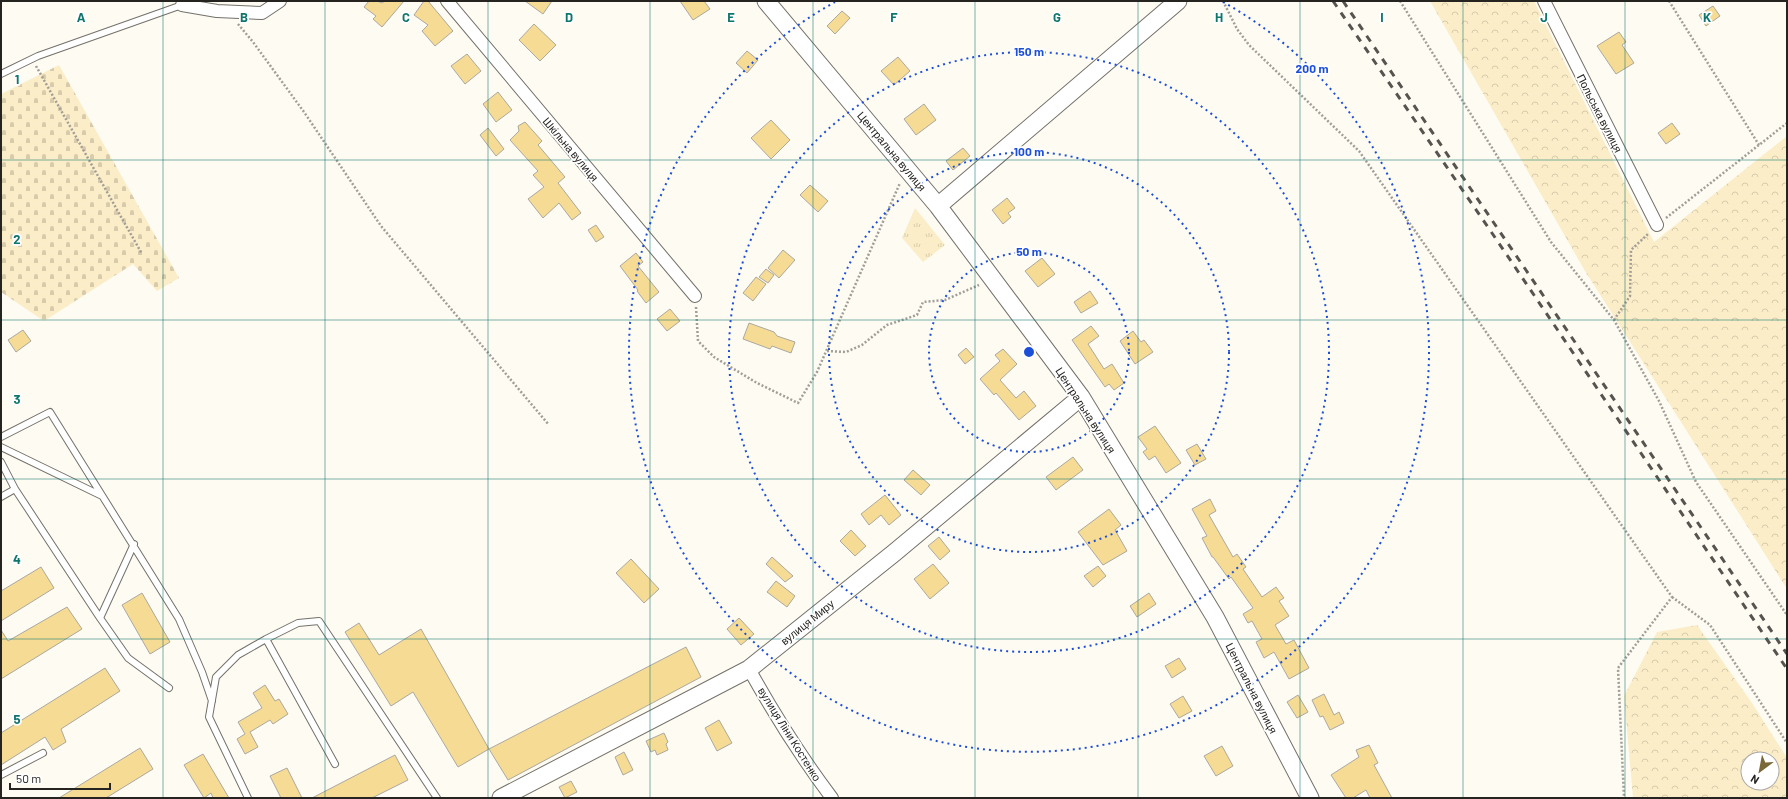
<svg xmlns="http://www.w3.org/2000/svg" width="1788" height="799" font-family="Barlow,sans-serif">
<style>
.forest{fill:url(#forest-crowns);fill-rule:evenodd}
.cemetery{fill:url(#cemetery-stones)}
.park{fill:url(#park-tufts)}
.building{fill:#f5db94;stroke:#aba8a0}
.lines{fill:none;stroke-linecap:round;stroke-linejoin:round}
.lane-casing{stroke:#74716a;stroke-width:8}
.street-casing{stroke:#74716a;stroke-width:14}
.secondary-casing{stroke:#74716a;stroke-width:19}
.path{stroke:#a19e98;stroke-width:2.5;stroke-dasharray:2 2;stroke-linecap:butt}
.lane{stroke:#fff;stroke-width:6}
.street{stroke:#fff;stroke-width:12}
.secondary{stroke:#fff;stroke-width:17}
.rail{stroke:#575450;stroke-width:3;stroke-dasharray:7 7;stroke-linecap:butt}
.grid{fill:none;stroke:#0f766e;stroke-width:1;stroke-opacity:0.55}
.ring{fill:none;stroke:#1d4ed8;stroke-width:2;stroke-dasharray:2 4}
.labels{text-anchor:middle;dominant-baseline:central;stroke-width:3.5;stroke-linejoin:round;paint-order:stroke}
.street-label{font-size:11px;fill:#262421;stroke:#fff}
.grid-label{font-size:13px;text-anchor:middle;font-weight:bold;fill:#0f766e;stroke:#fff;stroke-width:3.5;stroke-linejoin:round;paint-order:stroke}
.centre{fill:#1d4ed8;stroke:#fff;stroke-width:2}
.ring-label{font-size:12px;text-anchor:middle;font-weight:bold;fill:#1d4ed8;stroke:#fff;stroke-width:3.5;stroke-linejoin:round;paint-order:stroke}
</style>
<defs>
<pattern id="forest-crowns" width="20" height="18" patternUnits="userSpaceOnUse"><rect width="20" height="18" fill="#fbedc7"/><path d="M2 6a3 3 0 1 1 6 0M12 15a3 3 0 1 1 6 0" fill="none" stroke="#d7cbab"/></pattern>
<pattern id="cemetery-stones" width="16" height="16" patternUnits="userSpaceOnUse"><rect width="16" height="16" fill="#fbedc7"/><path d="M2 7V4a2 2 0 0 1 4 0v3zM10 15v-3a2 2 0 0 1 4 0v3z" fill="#d7cbab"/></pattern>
<pattern id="park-tufts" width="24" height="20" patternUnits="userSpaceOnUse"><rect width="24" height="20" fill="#fbedc7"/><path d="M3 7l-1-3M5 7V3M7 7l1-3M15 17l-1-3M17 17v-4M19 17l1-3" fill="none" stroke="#d7cbab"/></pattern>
</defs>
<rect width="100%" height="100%" fill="#fefbf3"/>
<path class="forest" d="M1430,1H1534L1654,242L1787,136V589L1585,271Z
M1697,625L1752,703L1787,758V798H1633L1624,696L1657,632ZM1748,759H1772V783H1748Z"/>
<path class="cemetery" d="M59,65L179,278L157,291L133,264L44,321L1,292V94Z"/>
<path class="park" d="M915,208L945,245L923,262L902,238Z"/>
<path class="building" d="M369,1H377L382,3L385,1H404L382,27L373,19L376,16L364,7Z
M424,1H428L453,31L435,46L422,31L428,25L414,15Z
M525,1H552L543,14Z
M680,1H704L710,9L693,20Z
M1713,6L1720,16L1706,26L1699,15Z
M842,11L850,18L835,34L827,26Z
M534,24L556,45L540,61L519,40Z
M1619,32L1626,42L1622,45L1634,63L1616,74L1597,46Z
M747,51L758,60L747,73L736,63Z
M467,54L481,71L465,84L451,66Z
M898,57L910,71L894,85L881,71Z
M498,92L512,110L496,122L483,104Z
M924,104L936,120L916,135L904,119Z
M771,120L790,140L771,159L751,138Z
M525,122L542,141L538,145L565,177L558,183L581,213L572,220L559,203L543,218L528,199L544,187L533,175L538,171L510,140L519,131L518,126Z
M1672,123L1680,134L1666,144L1658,133Z
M488,128L504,149L496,156L480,135Z
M963,148L970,156L953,170L946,161Z
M810,185L828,201L818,212L800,195Z
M1007,198L1015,208L1008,213L1011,217L1003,224L992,210Z
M596,225L604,237L596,242L588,230Z
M783,250L795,260L779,278L768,268Z
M636,253L643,262L638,266L659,292L646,303L637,291L638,290L620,266Z
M1042,258L1055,274L1038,287L1025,271Z
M766,269L774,275L768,283L759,277Z
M756,277L766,284L753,301L743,293Z
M1090,291L1098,303L1081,313L1074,302Z
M670,309L680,321L667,331L657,319Z
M749,323L774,332L777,336L795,342L791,353L772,346L770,349L743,339Z
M1091,326L1099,336L1088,344L1104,369L1112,364L1124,383L1114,390L1109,384L1105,387L1072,340Z
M23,330L31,341L16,352L8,340Z
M1133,331L1141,342L1144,340L1153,352L1135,364L1120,341Z
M966,348L974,357L965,364L958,355Z
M1003,349L1017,364L1000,380L1016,398L1024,391L1036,406L1019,420L996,393L994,395L980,379L1000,361L995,355Z
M1155,426L1181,463L1166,473L1155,456L1149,460L1143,452L1147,449L1138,437Z
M1197,444L1206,459L1195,465L1186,450Z
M1073,457L1083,470L1056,490L1046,477Z
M913,470L930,485L921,495L904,480Z
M885,495L901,515L889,525L881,515L869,525L861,514Z
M1210,499L1216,511L1209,515L1233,557L1237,554L1246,567L1243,569L1262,597L1276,587L1284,598L1279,601L1289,616L1275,625L1286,644L1294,640L1309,668L1289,679L1274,652L1264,658L1256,642L1262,639L1252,621L1248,623L1243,614L1253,608L1231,577L1229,579L1213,557H1212L1202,538L1207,536L1192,509Z
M1109,509L1121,525L1115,530L1127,551L1103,565L1078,532Z
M851,530L866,546L855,556L840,541Z
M939,537L950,551L940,560L928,546Z
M772,557L793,576L785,582L766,564Z
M631,559L659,589L644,603L616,573Z
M933,564L949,583L930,599L914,579Z
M1098,566L1106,576L1093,587L1084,576Z
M41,567L54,588L1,621V591Z
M776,581L795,596L787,607L767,592Z
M142,593L170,642L150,654L122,605Z
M1149,593L1156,604L1137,617L1130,606Z
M67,607L82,629L1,679V630L8,641Z
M739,618L754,634L741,645L727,629Z
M359,623L379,655L421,629L489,749L458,767L413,692L391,706L345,632Z
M686,647L701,677L508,780L489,749Z
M1179,658L1186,669L1172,678L1165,666Z
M105,668L120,691L61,729L66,742L53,750L45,737L1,765V733Z
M265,685L275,701L279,699L288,714L273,724L270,720L250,732L258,747L245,754L237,739L245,734L238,722L262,708L253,693Z
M1324,694L1334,715L1339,712L1344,723L1330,730L1323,716L1320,717L1312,700Z
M1298,695L1308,712L1297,718L1287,702Z
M1183,696L1192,711L1179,718L1170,704Z
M719,720L732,743L717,751L705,728Z
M664,733L668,742L666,744L668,750L657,755L655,750L651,752L646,741Z
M1369,745L1378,763L1374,765L1392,798H1370L1366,790L1353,798H1346L1331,775L1359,757L1356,750Z
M1222,746L1233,766L1216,776L1204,756Z
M140,748L153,769L106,798H59Z
M624,752L633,770L623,775L615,757Z
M203,754L229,798H213L211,793L204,798L184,765Z
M395,755L408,780L372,798H312Z
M287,768L302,798H281L270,776Z
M571,781L577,792L565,798L559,787Z"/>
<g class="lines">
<defs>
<path id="lane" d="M1,74L38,56L182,5
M1,437L50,412L179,619L202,672L212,701
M1,447L102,496
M1,462L15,489
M1,497L15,489L100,618L134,544
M100,618L128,658L169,688
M266,639L298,623L319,621L437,798
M1,775L43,753
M248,798L209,717L216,677L238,655L266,639L335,764"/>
<path id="street" d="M447,1L695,296
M1544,1L1657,225
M182,5L217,11L262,13L280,1
M749,669C774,714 801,757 832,798"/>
<path id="secondary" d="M766,1L938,206L1081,397L1215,617L1310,798
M938,206L1178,1
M501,798L749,669L894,553L1081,397"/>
</defs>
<use href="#lane" class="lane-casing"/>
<use href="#street" class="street-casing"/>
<use href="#secondary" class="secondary-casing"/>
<path class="path" d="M1223,1L1237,29L1249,45L1359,151L1672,597L1618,668L1624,798
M1400,1L1551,242L1614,320L1659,401L1696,482L1787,615
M1669,1L1759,145
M238,24L253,42L304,112L381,226L549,425
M36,66L142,254
M1666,218L1787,123
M696,307L698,341L714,357L757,383L798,403L817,372L900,183
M1614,320L1630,296L1631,250L1649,233
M827,351L846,352L862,345L887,325L917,315L923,302L945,300L979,285
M1672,597L1710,625L1787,743"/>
<use href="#lane" class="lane"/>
<use href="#street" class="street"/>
<use href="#secondary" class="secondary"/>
<path class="rail" d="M1333,1L1494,236L1787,669
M1343,1L1787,654"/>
</g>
<path class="grid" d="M163,1V798M325,1V798M488,1V798M650,1V798M813,1V798M975,1V798M1138,1V798M1300,1V798M1463,1V798M1625,1V798M1,160H1787M1,320H1787M1,479H1787M1,639H1787"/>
<g class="ring">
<circle cx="1029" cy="352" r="100"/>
<circle cx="1029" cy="352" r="200"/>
<circle cx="1029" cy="352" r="300"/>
<path d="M1223 2A400 400 0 1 1 835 2"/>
</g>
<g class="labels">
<g class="street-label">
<text transform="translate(1600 113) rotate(63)">Польська вулиця</text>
<text transform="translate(571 149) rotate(50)">Шкільна вулиця</text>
<text transform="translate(892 151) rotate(50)">Центральна вулиця</text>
<text transform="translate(1086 410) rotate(57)">Центральна вулиця</text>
<text transform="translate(807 622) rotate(-39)">вулиця Миру</text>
<text transform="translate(1252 688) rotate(63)">Центральна вулиця</text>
<text transform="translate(790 734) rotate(58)">вулиця Ліни Костенко</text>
</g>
</g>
<g class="grid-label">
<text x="81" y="22">A</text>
<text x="244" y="22">B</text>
<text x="406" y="22">C</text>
<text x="569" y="22">D</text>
<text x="731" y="22">E</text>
<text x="894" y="22">F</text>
<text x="1057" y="22">G</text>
<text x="1219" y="22">H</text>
<text x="1382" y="22">I</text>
<text x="1544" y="22">J</text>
<text x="1707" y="22">K</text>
<text x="17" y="84">1</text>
<text x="17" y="244">2</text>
<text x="17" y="404">3</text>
<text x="17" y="564">4</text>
<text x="17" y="724">5</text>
</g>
<circle cx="1029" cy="352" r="6" class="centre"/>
<g class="ring-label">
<text x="1029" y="56">150 m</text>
<text x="1312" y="73">200 m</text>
<text x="1029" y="156">100 m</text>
<text x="1029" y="256">50 m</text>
</g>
<rect width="1788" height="799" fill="none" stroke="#262421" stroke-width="4"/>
<g transform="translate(1760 771) rotate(212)"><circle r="19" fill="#ffffff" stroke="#a8a7a6"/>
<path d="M0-3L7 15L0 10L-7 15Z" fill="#7a6836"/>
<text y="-6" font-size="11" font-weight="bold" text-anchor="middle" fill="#262421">N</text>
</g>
<path d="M10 783v6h100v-6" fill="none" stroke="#262421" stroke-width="2"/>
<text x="16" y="783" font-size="12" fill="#262421" stroke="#ffffff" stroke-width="3" paint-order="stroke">50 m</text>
</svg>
